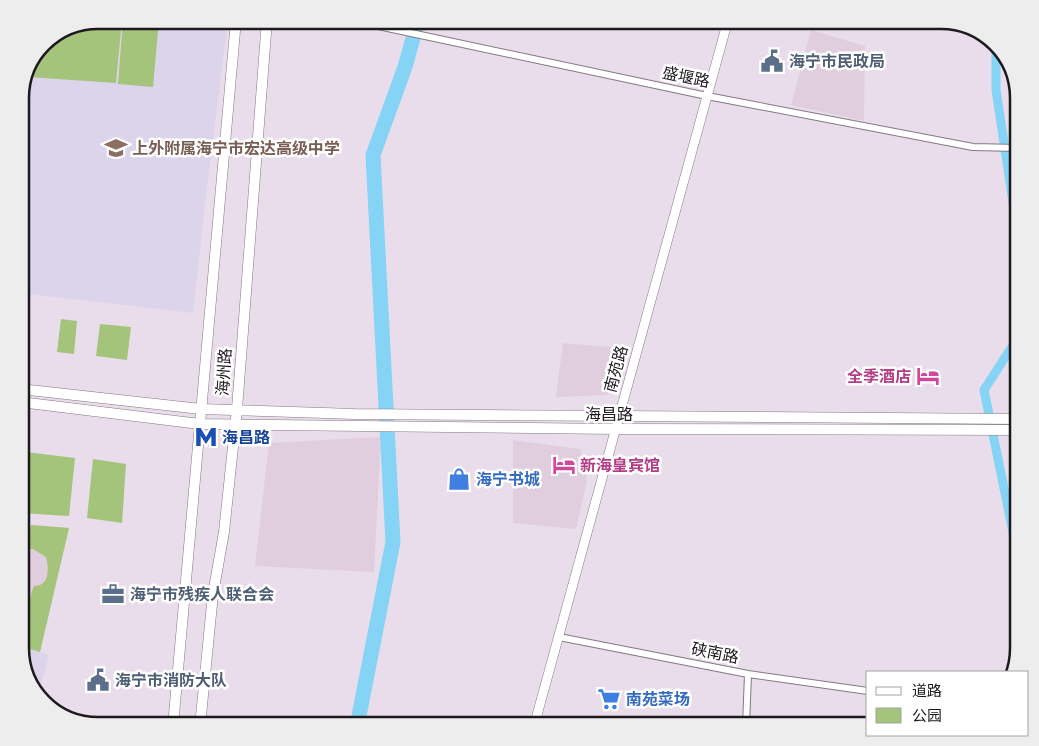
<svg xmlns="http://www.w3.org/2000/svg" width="1039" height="746" font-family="Cabin,'Noto Sans SC',sans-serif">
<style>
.commercial{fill:#e0cede}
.education{fill:#dbd4ea}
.green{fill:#a4c37b}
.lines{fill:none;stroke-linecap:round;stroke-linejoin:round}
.canal{stroke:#86d4f5;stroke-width:9}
.river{stroke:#86d4f5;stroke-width:15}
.street-casing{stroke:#847884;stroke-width:8}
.secondary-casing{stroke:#847884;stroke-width:10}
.primary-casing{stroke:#847884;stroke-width:11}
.street{stroke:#fff;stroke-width:6}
.secondary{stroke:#fff;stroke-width:9}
.primary{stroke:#fff;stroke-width:10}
.labels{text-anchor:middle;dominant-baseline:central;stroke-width:5;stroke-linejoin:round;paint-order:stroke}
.service-label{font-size:16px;font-weight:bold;fill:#4e5e75;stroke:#fff;text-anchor:start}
.street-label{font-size:16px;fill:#1d191e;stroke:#fff}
.education-label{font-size:16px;font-weight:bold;fill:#785e54;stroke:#fff;text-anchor:start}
.hotel-label{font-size:16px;font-weight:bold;fill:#b23c85;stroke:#fff;text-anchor:end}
.transit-label{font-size:16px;font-weight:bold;fill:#164399;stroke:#fff;text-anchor:start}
.shop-label{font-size:16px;font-weight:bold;fill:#366cbe;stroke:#fff;text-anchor:start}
.rim{fill:none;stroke:#1d191e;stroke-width:2.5}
</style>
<rect width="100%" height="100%" fill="#eaddeb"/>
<path class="commercial" d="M811,30L865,46L864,121L791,105Z
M563,343L623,348L608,395L556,397Z
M381,437L374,572L255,566L269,443Z
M513,440L580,449L587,481L576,529L513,523Z
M20,524L69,528L40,652L20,646Z"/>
<path class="education" d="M98,20H228L205,204L193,313L20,293V92L46,39Z
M20,646L49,655L38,694L28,683L20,653Z"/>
<path class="green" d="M98,20H122L116,83L28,77L46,39Z
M123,20H159L153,87L118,84Z
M61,319L77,321L74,354L57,352Z
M100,324L131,327L127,360L96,356Z
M26,452L75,458L69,516L20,513Z
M93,459L126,464L122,523L87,518Z
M31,525L69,528L40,652L20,646V636L32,591L34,586C50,586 49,568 46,557L33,549H26Z"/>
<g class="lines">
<path class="canal" d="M996,45V90L1019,242
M1019,336L984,390L1019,562"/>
<path class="river" d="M357,726L393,542L373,155L405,67L418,20"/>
<defs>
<path id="street" d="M350,20L707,96L973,147L1019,148
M559,637L748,674L868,691
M746,726L748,674"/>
<path id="secondary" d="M534,726L728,20"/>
<path id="primary" d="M20,389L201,409L355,414L1019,419
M20,402L200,424L616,429L1019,430
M173,726L236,20
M200,726L213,594L224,532L237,409L267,20"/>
</defs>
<use href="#street" class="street-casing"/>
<use href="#secondary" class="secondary-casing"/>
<use href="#primary" class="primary-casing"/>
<use href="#street" class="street"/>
<use href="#secondary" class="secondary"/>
<use href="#primary" class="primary"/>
</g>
<defs>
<symbol id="civic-bare" viewBox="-9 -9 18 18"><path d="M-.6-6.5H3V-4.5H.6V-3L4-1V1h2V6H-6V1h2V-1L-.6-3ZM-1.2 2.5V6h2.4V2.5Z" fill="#5c6f8a" stroke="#fff" stroke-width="2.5" paint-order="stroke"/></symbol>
<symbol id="school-bare" viewBox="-9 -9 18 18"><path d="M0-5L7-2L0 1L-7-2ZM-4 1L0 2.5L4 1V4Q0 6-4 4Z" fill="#8d6e63" stroke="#fff" stroke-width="2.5" paint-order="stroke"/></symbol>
<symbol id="hotel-bare" viewBox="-9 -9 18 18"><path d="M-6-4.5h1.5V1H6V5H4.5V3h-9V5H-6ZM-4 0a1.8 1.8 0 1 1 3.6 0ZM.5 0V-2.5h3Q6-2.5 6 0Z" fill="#d1479c" stroke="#fff" stroke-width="2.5" paint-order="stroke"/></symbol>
<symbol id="metro-bare" viewBox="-9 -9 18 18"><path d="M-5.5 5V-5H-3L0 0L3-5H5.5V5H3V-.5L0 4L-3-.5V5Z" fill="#1a4fb4" stroke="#fff" stroke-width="2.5" paint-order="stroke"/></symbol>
<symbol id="shop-bare" viewBox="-9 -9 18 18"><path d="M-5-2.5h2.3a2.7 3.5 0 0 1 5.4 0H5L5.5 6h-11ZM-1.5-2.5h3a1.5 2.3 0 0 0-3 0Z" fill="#3f7fe0" stroke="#fff" stroke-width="2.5" paint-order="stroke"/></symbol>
<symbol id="office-bare" viewBox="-9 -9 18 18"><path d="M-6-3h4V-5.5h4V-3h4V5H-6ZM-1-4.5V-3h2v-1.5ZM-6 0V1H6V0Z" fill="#5c6f8a" stroke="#fff" stroke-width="2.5" paint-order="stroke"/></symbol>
<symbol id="supermarket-bare" viewBox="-9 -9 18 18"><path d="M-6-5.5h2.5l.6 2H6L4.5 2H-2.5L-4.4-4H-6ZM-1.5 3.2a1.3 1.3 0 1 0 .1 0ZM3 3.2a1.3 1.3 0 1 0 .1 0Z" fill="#3f7fe0" stroke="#fff" stroke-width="2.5" paint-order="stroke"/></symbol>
</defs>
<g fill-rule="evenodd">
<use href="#civic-bare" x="756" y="45" width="32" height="32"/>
<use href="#school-bare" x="100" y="132" width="32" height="32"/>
<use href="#hotel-bare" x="912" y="360" width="32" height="32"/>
<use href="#metro-bare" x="190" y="421" width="32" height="32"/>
<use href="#hotel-bare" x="548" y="449" width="32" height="32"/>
<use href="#shop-bare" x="443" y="463" width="32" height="32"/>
<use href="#office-bare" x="97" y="578" width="32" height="32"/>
<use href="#civic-bare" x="82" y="664" width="32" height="32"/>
<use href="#supermarket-bare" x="593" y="683" width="32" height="32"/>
</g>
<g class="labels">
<g class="service-label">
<text x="789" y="61">海宁市民政局</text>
<text x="130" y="594">海宁市残疾人联合会</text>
<text x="115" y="680">海宁市消防大队</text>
</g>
<g class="street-label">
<text transform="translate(686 77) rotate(12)">盛堰路</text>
<text transform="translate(616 369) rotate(-75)">南苑路</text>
<text transform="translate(224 372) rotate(-86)">海州路</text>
<text x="609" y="414">海昌路</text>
<text transform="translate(715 653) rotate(11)">硖南路</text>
</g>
<g class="education-label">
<text x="132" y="148">上外附属海宁市宏达高级中学</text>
</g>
<g class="hotel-label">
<text x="911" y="376">全季酒店</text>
<text x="580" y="465" text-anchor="start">新海皇宾馆</text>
</g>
<g class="transit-label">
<text x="222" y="437">海昌路</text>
</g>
<g class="shop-label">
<text x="476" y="479">海宁书城</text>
<text x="626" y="699">南苑菜场</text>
</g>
</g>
<path d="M0 0H1039V746H0ZM98 29H941A69 69 0 0 1 1010 98V648A69 69 0 0 1 941 717H98A69 69 0 0 1 29 648V98A69 69 0 0 1 98 29Z" fill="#ededed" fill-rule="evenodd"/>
<path class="rim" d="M98 29H941A69 69 0 0 1 1010 98V648A69 69 0 0 1 941 717H98A69 69 0 0 1 29 648V98A69 69 0 0 1 98 29Z"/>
<rect x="866" y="671" width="162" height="65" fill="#ffffff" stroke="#a5a3a5"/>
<rect x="876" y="687" width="25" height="8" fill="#ffffff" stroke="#a5a3a5"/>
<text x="912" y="696" font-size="15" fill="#1d191e">道路</text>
<rect x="876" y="708" width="25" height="15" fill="#a4c37b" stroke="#a5a3a5"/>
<text x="912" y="721" font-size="15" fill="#1d191e">公园</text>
</svg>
